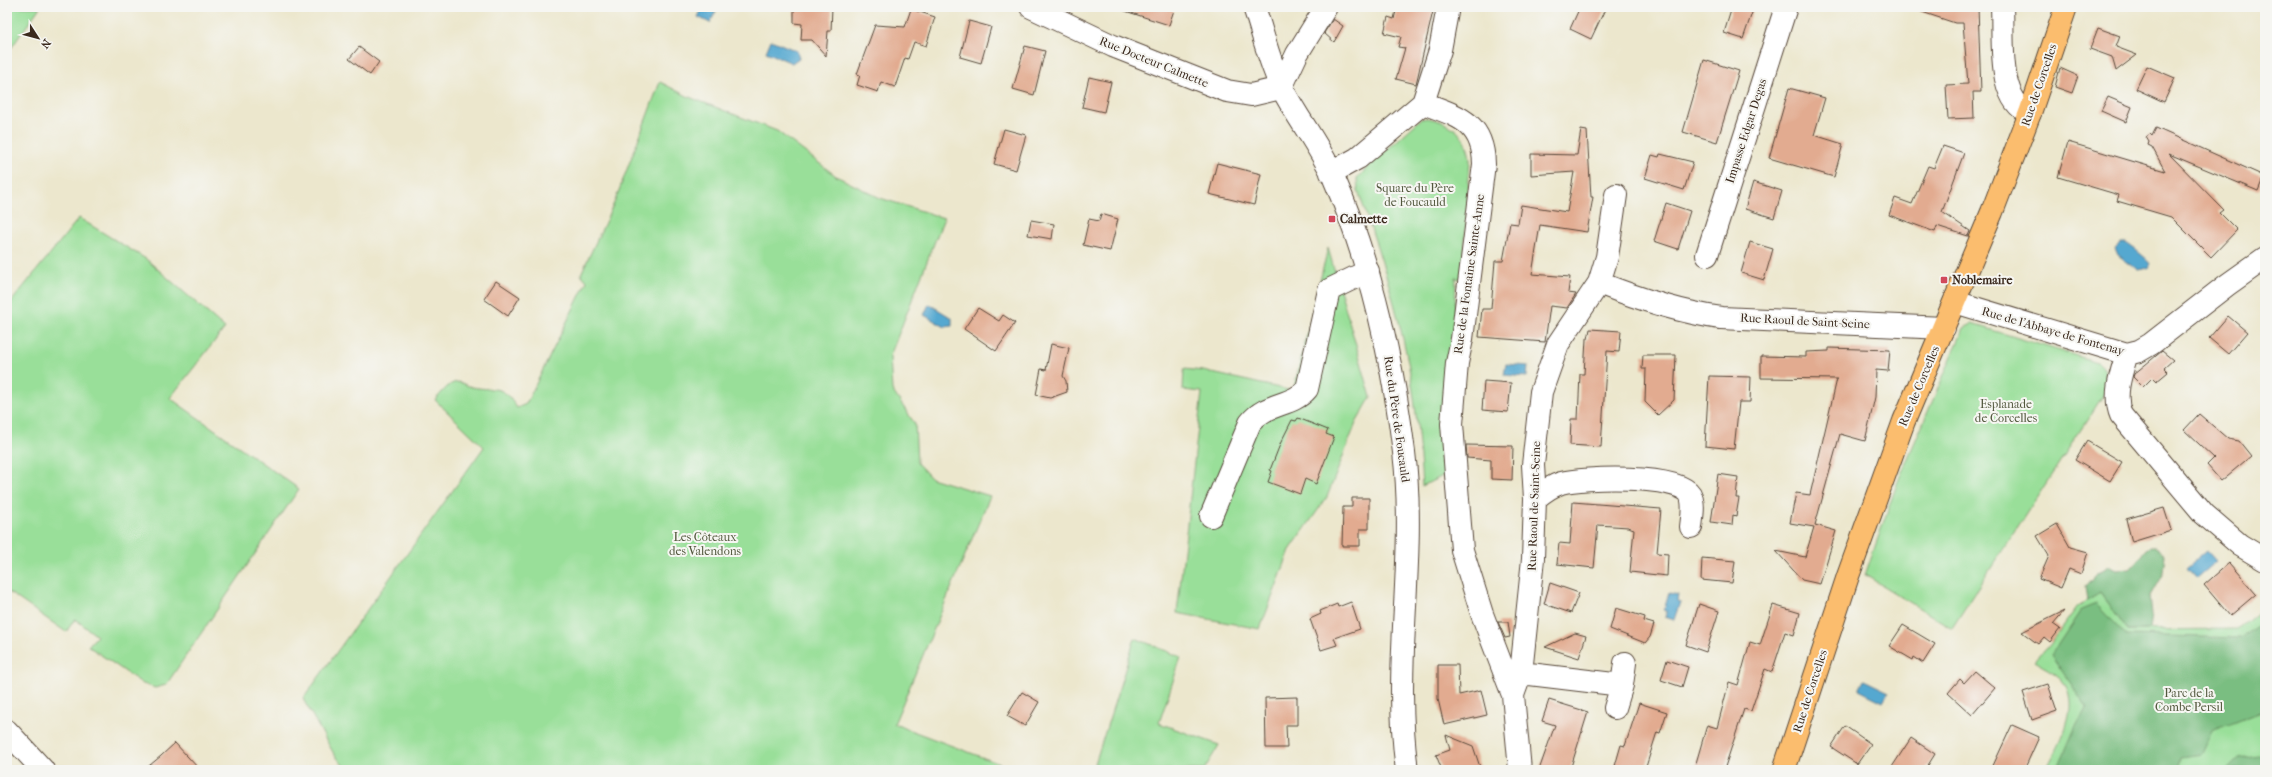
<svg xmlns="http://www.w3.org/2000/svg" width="2272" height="777" font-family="'IM FELL French Canon',serif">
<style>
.green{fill:#99df99;stroke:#6a845c}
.forest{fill:#7abe81;stroke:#5a7450}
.water{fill:#54a8d0;stroke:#486977}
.building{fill:#e2ab90}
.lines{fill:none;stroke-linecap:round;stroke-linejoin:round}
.minor-casing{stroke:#564638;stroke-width:24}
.major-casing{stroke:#564638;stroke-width:24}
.minor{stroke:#fff;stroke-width:22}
.major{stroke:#fbbd6e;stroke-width:22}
.poi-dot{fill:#d1495b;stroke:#f6f6f2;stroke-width:1.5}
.labels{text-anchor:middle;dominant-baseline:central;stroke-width:4;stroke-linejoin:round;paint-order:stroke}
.street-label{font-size:12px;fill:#3b2a1e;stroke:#f6f6f2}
.park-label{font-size:12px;fill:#52573d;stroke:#f6f6f2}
.poi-label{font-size:12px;font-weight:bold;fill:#3b2a1e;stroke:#f6f6f2;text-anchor:start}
</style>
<rect width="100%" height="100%" fill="#f6f6f2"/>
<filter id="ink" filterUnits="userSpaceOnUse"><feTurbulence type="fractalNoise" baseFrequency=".025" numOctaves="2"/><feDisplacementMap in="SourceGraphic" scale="8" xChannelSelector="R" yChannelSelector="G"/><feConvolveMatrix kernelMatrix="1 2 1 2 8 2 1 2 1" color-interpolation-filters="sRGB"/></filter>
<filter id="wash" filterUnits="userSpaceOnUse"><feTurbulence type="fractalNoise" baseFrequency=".012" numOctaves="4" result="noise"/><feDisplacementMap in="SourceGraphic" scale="16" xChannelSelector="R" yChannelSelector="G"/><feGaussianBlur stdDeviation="0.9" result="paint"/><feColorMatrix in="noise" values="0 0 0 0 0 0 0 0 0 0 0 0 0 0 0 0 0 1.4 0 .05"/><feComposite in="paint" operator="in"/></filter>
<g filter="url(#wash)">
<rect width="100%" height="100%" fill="#ece7cd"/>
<path class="green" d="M7,7H40L7,54Z
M660,82L689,97L777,131L836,176L880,198L944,218L890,356L892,390L915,424L917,463L931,478L990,496L894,724L1016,770H347L334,754L303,699L484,447L435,400C441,394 448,383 457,382C462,382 467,386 472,387C498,392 500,382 517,408L526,404L587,281L581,274L615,201Z
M1427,118C1451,122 1467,134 1470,159L1463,271L1460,279L1456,278L1454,334L1445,378V475L1422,486C1419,438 1415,390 1404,343C1392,291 1376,241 1358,191L1357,179L1368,167L1421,119Z
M79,218L146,259L225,328L170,398L299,489L166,685L155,688L143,684L88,646L97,636L75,619L66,632L7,591V307Z
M1328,248L1371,397L1356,423L1327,497L1290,550L1260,629L1177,613L1202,392L1183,390L1184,369L1203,371L1293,391Z
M1972,324L2097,362C2110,369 2105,382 2104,394L1952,628L1865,575L1898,481L1964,328Z
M2100,593L2127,630L2237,629L2265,606V770H2046C2058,745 2083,707 2062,680C2055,672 2043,667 2034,661L2048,646L2078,606Z
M1135,638L1181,657L1159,723L1219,745L1204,770H1093Z"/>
<path class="forest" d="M2150,547H2156L2165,554L2163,573L2150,596L2152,614L2150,630H2127L2100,593L2087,601L2085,586L2096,574L2109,566L2117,570L2129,569Z
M2096,604L2125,635L2242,638L2265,619V710L2212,731L2202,754L2180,757L2177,770H2057L2075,728L2087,707L2051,655L2081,610Z
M2265,754V767L2227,770L2239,758Z"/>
<path class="water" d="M703,7H718L710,23L698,17Z
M771,40L797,51L799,58L792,63L766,52Z
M2120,243H2126C2131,246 2148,259 2150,263L2148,268L2138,270L2118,255L2115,248Z
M929,304L952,318V326L945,327L924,315Z
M1506,364L1528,366L1527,377L1504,375Z
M2207,551L2216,561L2196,578L2187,568Z
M1669,593L1678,595L1677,601L1680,602L1674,620L1665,617L1667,611L1664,610Z
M1864,680L1889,692L1883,702L1859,690Z"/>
<g id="blocks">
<path class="building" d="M794,7H832L831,31H828L826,56L812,40H801L802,24L794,23Z
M1123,7H1175L1169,25L1122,10Z
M1397,7H1434L1416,84L1396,79L1405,48L1398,47L1401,37L1384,33L1388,17L1394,19Z
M1580,7H1606L1591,39L1570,29Z
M1732,7H1754L1743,39L1724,33Z
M1916,7H1978L1981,92H1973L1974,118L1948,119L1946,85L1968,84L1963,23H1955L1916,10Z
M911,9L935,17L926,46L914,42L908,59L905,58L895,87L881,82L878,92L857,85L860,75L857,74L875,25L905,27Z
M1333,19L1343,26L1334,42L1324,33Z
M969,21L991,27L981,63L960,57Z
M2098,28L2120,36L2116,47L2137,55L2116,71L2112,57L2090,49Z
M1025,46L1045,51L1034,95L1013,89Z
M359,47L379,62L370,75L349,59Z
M1704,60L1739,71L1717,142L1683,132Z
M2147,66L2175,78L2164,102L2136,89Z
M2060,68L2078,76L2072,93L2055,87Z
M1089,77L1111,82L1104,112L1082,107Z
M1789,88L1825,98L1814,135L1843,144L1834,177L1769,158Z
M2108,97L2132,107L2126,122L2101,111Z
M2156,128L2264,176L2258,191L2169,154L2223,209L2219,212L2237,230L2211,257L2171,217L2117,201L2119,195L2058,177L2068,142L2165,171L2152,147L2148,145L2149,142L2146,137L2150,134L2152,136Z
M1004,129L1026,135L1016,170L994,164Z
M1581,130L1587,131L1591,197H1593L1587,232L1540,225L1532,274L1570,277L1568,293L1576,294L1567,308L1550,306L1545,342L1479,337L1482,309H1491L1495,261H1503L1510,223L1518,224L1521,205L1567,212L1574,172L1531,175V154L1577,155Z
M1943,146L1964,153L1942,212L1970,231L1968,236L1937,226L1935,232L1889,215L1895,198L1912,204L1928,166L1934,168Z
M1660,154L1693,162L1684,190L1645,178L1652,155L1659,157Z
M1217,163L1261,174L1254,205L1209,194Z
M1753,182L1782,191L1774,218L1745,209Z
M1666,203L1690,211L1678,249L1654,241Z
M1101,214L1118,219L1110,251L1083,245L1089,219L1099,221Z
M1031,220L1054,224L1052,239L1028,235Z
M1750,242L1773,249L1764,280L1741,273Z
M496,281L520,297L508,316L484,299Z
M978,308L999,321L1003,315L1015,323L996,351L964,329Z
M2228,316L2247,332L2228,354L2209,338Z
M1590,329L1621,331L1619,352L1607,351L1601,447L1570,445L1571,419H1578L1580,374H1584L1586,339H1588Z
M1051,344L1069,348L1063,376L1066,381L1067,392L1050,398L1036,395L1041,369L1046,370Z
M1829,348L1890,350L1888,371L1876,370L1875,397L1865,441L1840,434L1815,525L1836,531L1820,584L1802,580L1776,551L1805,557L1814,527L1790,523L1796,493L1810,495L1837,379L1761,378V356L1806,357V352L1829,351Z
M2162,351L2173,360L2164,368L2168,372L2156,382L2152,378L2143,387L2133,377L2134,374Z
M1643,355H1676L1674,400L1658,415L1645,402L1646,369H1642Z
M1709,376L1751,377L1750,402H1739L1734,449L1705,446Z
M1484,381L1511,383L1508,412L1482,410Z
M2199,414L2228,439L2239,441L2251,456L2221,481L2207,465L2214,458L2184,430Z
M1298,418L1328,430L1326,434L1334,437L1316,484L1305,479L1300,494L1268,482L1272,471L1270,470L1281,442L1292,420L1296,421Z
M2087,441L2122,462L2110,481L2075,460Z
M1466,445L1513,446L1512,480L1491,479V460L1467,458Z
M1718,474L1738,477L1736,498H1739L1736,516L1733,515L1732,525L1711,522Z
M1352,498H1369V529H1360V546H1342L1343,507H1352Z
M1573,502L1661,509L1657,553L1668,554L1667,576L1630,572L1634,529L1628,527L1598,525L1594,568L1557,564L1559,543L1570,544Z
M2164,508L2171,530L2132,542L2126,519Z
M2057,524L2070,547L2088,552L2081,574L2069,569L2061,588L2039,579L2049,556L2037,536Z
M1702,558L1735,561L1732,583L1701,580Z
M2229,563L2256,594L2230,616L2204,585Z
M1550,583L1579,593L1571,613L1544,604Z
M1351,602L1360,629L1334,638L1337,645L1321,650L1310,619L1321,614L1320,611L1337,604L1338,607Z
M1699,604L1719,611L1706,652L1686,645Z
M1773,605L1800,613L1794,635L1785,632L1772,672L1765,669L1751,711L1744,709L1724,770H1694L1707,725L1717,728L1729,682L1738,685L1750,642L1760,645Z
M1616,608L1645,617L1644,621L1654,624L1650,637L1645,643L1610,629Z
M2064,611L2053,624L2060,629L2050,642L2044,637L2038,644L2022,632Z
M1498,622H1508L1510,637L1505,638Z
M1903,625L1935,644L1923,663L1914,657L1913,660L1889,646Z
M1575,633L1586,636L1579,658L1545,647Z
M1667,660L1688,667L1682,687L1661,680Z
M1438,665H1458L1459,695L1481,690L1487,715L1444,725L1438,699Z
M1975,671L1995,688L1972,715L1948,693L1960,679L1964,683Z
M2048,684L2057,711L2032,720L2023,692Z
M1022,692L1039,702L1025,726L1007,716Z
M1297,697V725H1286L1287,748H1266L1265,698Z
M1549,700L1588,712L1570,770H1539L1555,725L1542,721Z
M1639,703L1667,712L1660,733L1657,732L1645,770H1630L1615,766L1621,745L1625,746Z
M2012,725L2039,737L2024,770H1991Z
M1845,726L1871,744L1857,764L1831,747Z
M1446,735L1473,746L1481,770H1442L1436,755L1450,750Z
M1911,738L1935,754L1925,770H1890Z
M175,743L200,770H144L161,756Z"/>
</g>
</g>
<g filter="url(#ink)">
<use href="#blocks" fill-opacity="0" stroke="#564638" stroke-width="1"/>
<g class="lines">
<defs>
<path id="minor" d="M1031,7L1113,46L1227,91L1251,95L1281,88
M1254,7C1263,33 1270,66 1283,90C1298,119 1319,145 1333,176C1371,263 1392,357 1404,452C1417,558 1392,664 1407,770
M2002,7C2004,38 1996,100 2030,113
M1281,88L1297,54L1326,7
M1423,103L1440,50L1448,7
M1331,173L1358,158L1423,103C1457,116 1483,121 1484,164L1462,339L1457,363L1452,424L1462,550L1482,614L1513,695L1520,770
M1707,255L1786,7
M1599,283L1607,257L1616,195
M1955,302L2127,354L2139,351L2151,344L2227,285L2265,258
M2127,354C2121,373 2113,396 2121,415L2204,514L2240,545L2265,560
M1535,499C1543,492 1551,486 1561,483C1583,477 1677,474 1690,494C1695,504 1692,517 1691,527
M1211,516L1250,423C1266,402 1292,407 1307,389L1329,290L1368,271
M1521,673L1622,685L1615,708
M1622,685L1625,663
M1513,695L1521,673L1533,559L1535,499L1533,465L1541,392L1558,344L1599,283C1639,299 1678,312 1721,318L1944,328
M7,731L43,770"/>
<path id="major" d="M1784,770L1848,576L1904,421L1992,212L2030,113L2066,7"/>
</defs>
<use href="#minor" class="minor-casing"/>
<use href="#major" class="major-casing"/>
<use href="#minor" class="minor"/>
<use href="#major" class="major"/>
</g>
</g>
<g class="poi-dot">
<rect x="1328" y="215" width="8" height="8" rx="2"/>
<rect x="1940" y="276" width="8" height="8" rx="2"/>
</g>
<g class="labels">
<g class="street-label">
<text transform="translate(1154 62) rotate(22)">Rue Docteur Calmette</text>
<text transform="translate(2039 85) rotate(-71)">Rue de Corcelles</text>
<text transform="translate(1746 131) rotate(-72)">Impasse Edgar Degas</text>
<text transform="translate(1469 274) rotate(-82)">Rue de la Fontaine Sainte-Anne</text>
<text transform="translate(1805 321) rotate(3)">Rue Raoul de Saint-Seine</text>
<text transform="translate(2053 331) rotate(16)">Rue de l'Abbaye de Fontenay</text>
<text transform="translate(1919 386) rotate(-67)">Rue de Corcelles</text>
<text transform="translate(1397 419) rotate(82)">Rue du Père de Foucauld</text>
<text transform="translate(1534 506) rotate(-88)">Rue Raoul de Saint-Seine</text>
<text transform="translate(1810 691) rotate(-72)">Rue de Corcelles</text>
</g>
<g class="park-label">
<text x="1415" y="188">Square du Père<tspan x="1415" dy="14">de Foucauld</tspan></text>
<text x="2006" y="404">Esplanade<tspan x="2006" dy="14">de Corcelles</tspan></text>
<text x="705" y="537">Les Côteaux<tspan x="705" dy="14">des Valendons</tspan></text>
<text x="2189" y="693">Parc de la<tspan x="2189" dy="14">Combe Persil</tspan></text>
</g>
<g class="poi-label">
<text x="1340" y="219">Calmette</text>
<text x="1952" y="280">Noblemaire</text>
</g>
</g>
<rect width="2272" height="777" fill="none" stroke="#f6f6f2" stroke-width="24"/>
<g transform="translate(38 38) rotate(126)" stroke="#f6f6f2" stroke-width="3" paint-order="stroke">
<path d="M0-3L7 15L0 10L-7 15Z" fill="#3b2a1e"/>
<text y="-6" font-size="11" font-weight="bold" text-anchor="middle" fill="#3b2a1e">N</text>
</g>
</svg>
